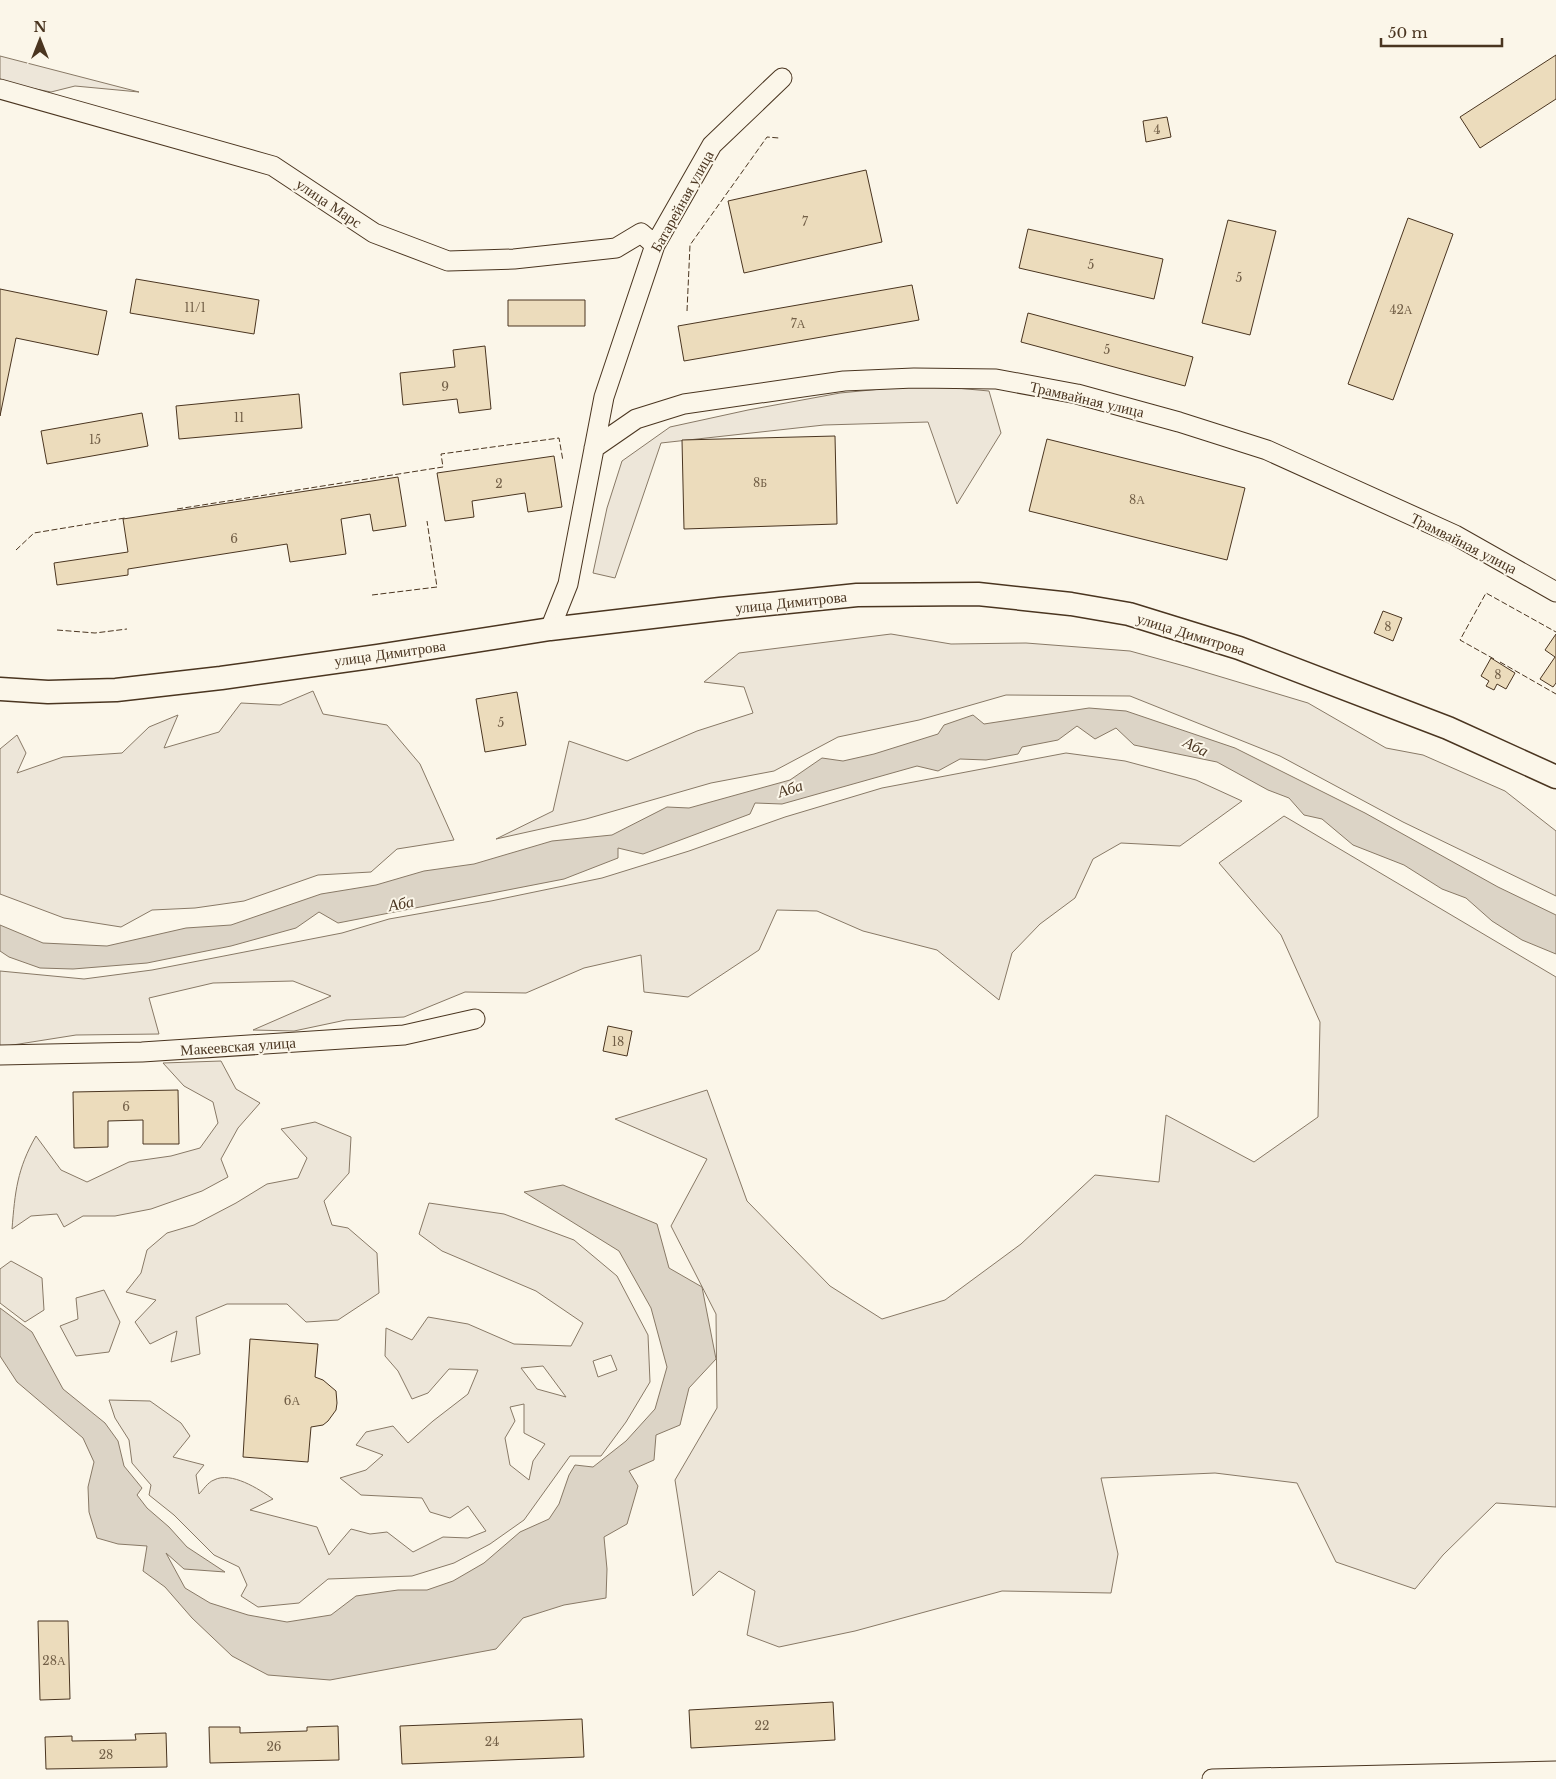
<svg xmlns="http://www.w3.org/2000/svg" width="1556" height="1779" font-family="'Libre Baskerville',serif">
<style>
.green{fill:#ede6d9;stroke:#887966;fill-rule:evenodd}
.water{fill:#dcd4c6;stroke:#887966}
.building{fill:#ecdcbc;stroke:#4a3520}
.lines{fill:none;stroke-linecap:round;stroke-linejoin:round}
.minor-casing{stroke:#4a3520;stroke-width:21}
.major-casing{stroke:#4a3520;stroke-width:25}
.minor{stroke:#fbf6e9;stroke-width:19}
.major{stroke:#fbf6e9;stroke-width:22}
.fence{stroke:#4a3520;stroke-width:1;stroke-dasharray:6 2.5;stroke-linecap:butt}
.labels{text-anchor:middle;dominant-baseline:central;stroke-width:4;stroke-linejoin:round;paint-order:stroke}
.number-label{font-size:12px;fill:#725f47}
.street-label{font-size:15px;fill:#4a3520;stroke:#fbf6e9}
.water-label{font-size:16px;font-style:italic;fill:#4a3520;stroke:#fbf6e9}
</style>
<rect width="100%" height="100%" fill="#fbf6e9"/>
<path class="green" d="M0,56L139,92L75,86L51,92L0,82Z
M923,385L989,391L1001,433L957,504L928,422L824,425L661,443L615,578L593,573L607,508L622,461L670,427L748,410L840,393Z
M891,634L951,644L1026,643L1130,651L1188,667L1308,703L1386,748L1423,755L1505,791L1556,831V896L1403,822L1280,756L1130,696L1006,695L919,720L838,737L774,771L711,783L586,819L496,839L553,811L569,741L627,761L697,731L753,713L744,687L704,682L739,653Z
M313,691L323,714L387,725L420,764L454,840L397,849L371,872L318,875L244,901L195,908L152,910L121,927L64,918L0,894V749L17,735L26,753L17,773L63,757L122,753L149,727L178,715L164,748L219,732L241,703L280,705Z
M1066,753L1125,761L1196,780L1242,801L1180,846L1121,843L1093,859L1075,898L1040,924L1012,953L999,1000L937,950L863,931L817,911L777,910L759,950L688,997L644,992L641,955L584,968L526,993L465,992L404,1017L346,1020L294,1031L253,1030L331,996L293,981L213,983L149,998L159,1034L76,1035L0,1047V971L84,979L152,970L342,933L389,919L491,901L602,878L689,851L785,817L882,788Z
M1284,816L1556,977V1507L1496,1503L1443,1555L1415,1589L1336,1562L1297,1483L1215,1473L1101,1478L1118,1554L1111,1593L1002,1591L855,1631L779,1647L747,1635L755,1591L719,1571L693,1596L675,1480L717,1408L716,1314L671,1226L707,1159L615,1119L707,1090L747,1201L830,1286L882,1319L945,1300L1021,1244L1095,1175L1159,1182L1166,1115L1254,1162L1318,1117L1320,1022L1281,935L1219,863Z
M221,1061L236,1089L260,1103L238,1128L221,1159L228,1177L202,1191L151,1209L115,1216H83L64,1227L57,1214L31,1216L12,1229C15,1192 17,1169 36,1136L61,1170L87,1182L129,1162L171,1156L200,1148L218,1123L213,1102L184,1086L163,1063Z
M315,1122L351,1137L349,1173L324,1201L332,1225L348,1228L377,1253L379,1293L338,1320L306,1322L287,1304H227L196,1317L200,1354L171,1362L177,1331L150,1344L135,1322L156,1300L126,1292L141,1273L147,1250L167,1233L194,1225L236,1203L267,1184L298,1178L307,1158L281,1129Z
M429,1203L504,1214L574,1240L617,1276L648,1335L650,1382L626,1422L601,1456H570L524,1520L490,1544L454,1563L412,1576L328,1579L299,1603L258,1607L241,1596L247,1585L239,1567L214,1555L174,1515L149,1495L151,1485L132,1463L129,1440L115,1418L109,1400L150,1401L181,1423L190,1436L173,1457L204,1465L196,1475L199,1494C203,1490 208,1482 214,1480C231,1471 259,1489 273,1499L250,1510L317,1527L329,1555L351,1529L370,1534L387,1532L413,1552L443,1537L468,1538L486,1531L468,1506L450,1518L430,1512L422,1498L361,1495L340,1478L366,1470L383,1455L356,1445L366,1432L393,1426L408,1443L433,1421L468,1394L478,1370L449,1369L428,1393L412,1399L398,1371L385,1356L386,1328L412,1340L428,1317L468,1324L514,1344L571,1346L583,1323L536,1291L442,1251L419,1234ZM611,1355L617,1370L598,1377L593,1361ZM543,1366L566,1397L537,1389L521,1368ZM524,1404V1433L545,1444L533,1461L529,1480L510,1465L505,1438L515,1421L510,1407Z
M11,1261L42,1278L44,1310L25,1322L0,1303V1269Z
M104,1290L120,1322L109,1352L76,1356L60,1326L78,1319L76,1298Z"/>
<path class="water" d="M1089,708L1126,711L1235,748L1365,813L1498,887L1556,915V954L1522,940L1492,921L1466,898L1442,889L1404,865L1353,845L1322,819L1304,815L1289,798L1268,790L1217,762L1134,745L1116,728L1095,739L1077,726L1058,740L1022,747L1018,754L986,760L960,759L938,771L917,766L782,804L755,803L750,814L643,854L618,848V858L564,879L338,923L319,912L296,928L231,946L147,963L73,969L40,968L9,957L0,951V925L43,943L107,946L186,928L231,925L321,894L376,885L424,871L474,864L552,841L612,835L667,807L689,808L790,780L822,758L843,761L874,754L938,734L944,725L973,715L984,724Z
M563,1185L657,1224L669,1268L702,1287L716,1359L689,1388L680,1425L656,1435L654,1460L629,1471L638,1486L627,1524L604,1537L607,1569L606,1598L564,1605L523,1618L496,1649L330,1680L268,1675L232,1656L192,1618L165,1587L143,1571L147,1546L118,1544L97,1538L89,1512L88,1487L94,1462L83,1438L17,1382L0,1356V1308L32,1332L63,1389L105,1423L118,1441L124,1466L142,1488L137,1495L147,1508L169,1527L187,1547L225,1572L184,1569L166,1553L185,1588L210,1603L248,1615L287,1622L331,1615L356,1596L398,1590H427L453,1581L484,1563L520,1532L549,1519L559,1504L569,1475L575,1465L593,1467L626,1441L655,1409L667,1367L651,1308L619,1251L524,1192Z"/>
<path class="building" d="M1556,55V99L1480,148L1460,117Z
M1167,117L1171,137L1146,142L1143,121Z
M866,170L882,242L744,273L728,201Z
M1408,218L1453,234L1393,400L1348,384Z
M1228,220L1276,231L1250,335L1202,323Z
M1028,229L1163,259L1154,299L1019,268Z
M136,279L259,300L254,334L130,313Z
M912,285L919,320L684,361L678,326Z
M0,289L107,311L98,355L16,338L0,416Z
M508,300H585V326H508Z
M1028,313L1193,357L1185,386L1021,342Z
M485,346L491,409L459,413L457,399L403,405L400,373L455,367L453,350Z
M299,394L302,428L179,439L176,406Z
M142,413L148,446L47,464L41,431Z
M835,436L837,524L684,529L682,440Z
M1047,439L1245,488L1227,560L1029,511Z
M554,456L562,507L528,512L525,493L472,501L474,517L445,521L437,473Z
M398,477L406,526L373,531L370,514L341,519L346,554L290,562L287,544L128,569V575L57,585L54,563L128,552L123,519Z
M1383,611L1402,618L1393,641L1374,633Z
M1556,634V683L1553,687L1540,679L1555,657L1545,650Z
M1491,658L1515,673L1506,689L1497,684L1494,690L1486,686L1489,681L1481,676Z
M517,692L526,745L485,752L476,699Z
M608,1026L632,1031L627,1056L603,1051Z
M178,1090L179,1144H143V1120L108,1121V1147L74,1148L73,1092Z
M250,1339L318,1344L315,1377L323,1380L336,1391L337,1403L336,1410L328,1421L323,1425L311,1427L308,1462L243,1457Z
M38,1621H68L70,1699L40,1700Z
M833,1702L835,1740L691,1748L689,1710Z
M582,1719L584,1757L402,1764L400,1726Z
M338,1726L339,1760L210,1763L209,1727H240V1733L307,1731V1727Z
M166,1733L167,1767L46,1769L45,1737L72,1736V1741L136,1740L135,1734Z"/>
<g class="lines">
<defs>
<path id="minor" d="M0,89L273,166L374,233L448,261L514,259L616,248L641,233L655,245
M594,448L636,419L684,404L844,381L914,378L996,379L1077,394L1179,422L1267,450L1455,535L1556,592
M550,629L568,584L604,397L655,245L712,145L782,78
M0,1055L142,1052L404,1035L475,1019
M1212,1779L1556,1771"/>
<path id="major" d="M0,689L48,692L116,690L221,678L378,656L550,629L720,609L857,595L978,594L1071,604L1129,614L1239,648L1448,728L1556,777"/>
</defs>
<use href="#minor" class="minor-casing"/>
<use href="#major" class="major-casing"/>
<use href="#minor" class="minor"/>
<use href="#major" class="major"/>
<path class="fence" d="M687,311L690,245L767,137L779,138
M177,509L443,467L441,454L559,438L563,461
M16,550L34,533L125,518
M372,595L437,587L427,521
M57,630L95,633L127,629
M1494,659L1460,640L1486,593L1556,632
M1500,662L1556,694"/>
</g>
<g class="labels">
<g class="number-label">
<text x="1157" y="129">4</text>
<text x="805" y="221">7</text>
<text x="1091" y="264">5</text>
<text x="1239" y="277">5</text>
<text x="195" y="307">11/1</text>
<text x="1401" y="309">42А</text>
<text x="798" y="323">7А</text>
<text x="1107" y="349">5</text>
<text x="445" y="386">9</text>
<text x="239" y="417">11</text>
<text x="95" y="439">15</text>
<text x="760" y="482">8Б</text>
<text x="499" y="483">2</text>
<text x="1137" y="499">8А</text>
<text x="234" y="538">6</text>
<text x="1388" y="626">8</text>
<text x="1498" y="674">8</text>
<text x="501" y="722">5</text>
<text x="618" y="1041">18</text>
<text x="126" y="1106">6</text>
<text x="292" y="1400">6А</text>
<text x="54" y="1660">28А</text>
<text x="762" y="1725">22</text>
<text x="492" y="1741">24</text>
<text x="274" y="1746">26</text>
<text x="106" y="1754">28</text>
</g>
<g class="street-label">
<text transform="translate(682 201) rotate(-61)">Батарейная улица</text>
<text transform="translate(329 203) rotate(34)">улица Марс</text>
<text transform="translate(1087 399) rotate(13)">Трамвайная улица</text>
<text transform="translate(1464 543) rotate(27)">Трамвайная улица</text>
<text transform="translate(791 602) rotate(-6)">улица Димитрова</text>
<text transform="translate(1191 634) rotate(17)">улица Димитрова</text>
<text transform="translate(390 653) rotate(-8)">улица Димитрова</text>
<text transform="translate(238 1046) rotate(-4)">Макеевская улица</text>
</g>
<g class="water-label">
<text transform="translate(1196 746) rotate(26)">Аба</text>
<text transform="translate(790 788) rotate(-17)">Аба</text>
<text transform="translate(401 903) rotate(-11)">Аба</text>
</g>
</g>
<g transform="translate(40 40)" stroke="#fbf6e9" stroke-width="4" paint-order="stroke">
<path d="M0-4L9 19L0 12L-9 19Z" fill="#4a3520"/>
<text y="-8" font-size="14" font-weight="bold" text-anchor="middle" fill="#4a3520">N</text>
</g>
<path d="M1381 38v8h121v-8" fill="none" stroke="#4a3520" stroke-width="2.5"/>
<text x="1388" y="38" font-size="15" fill="#4a3520" stroke="#fbf6e9" stroke-width="4" paint-order="stroke">50 m</text>
</svg>
